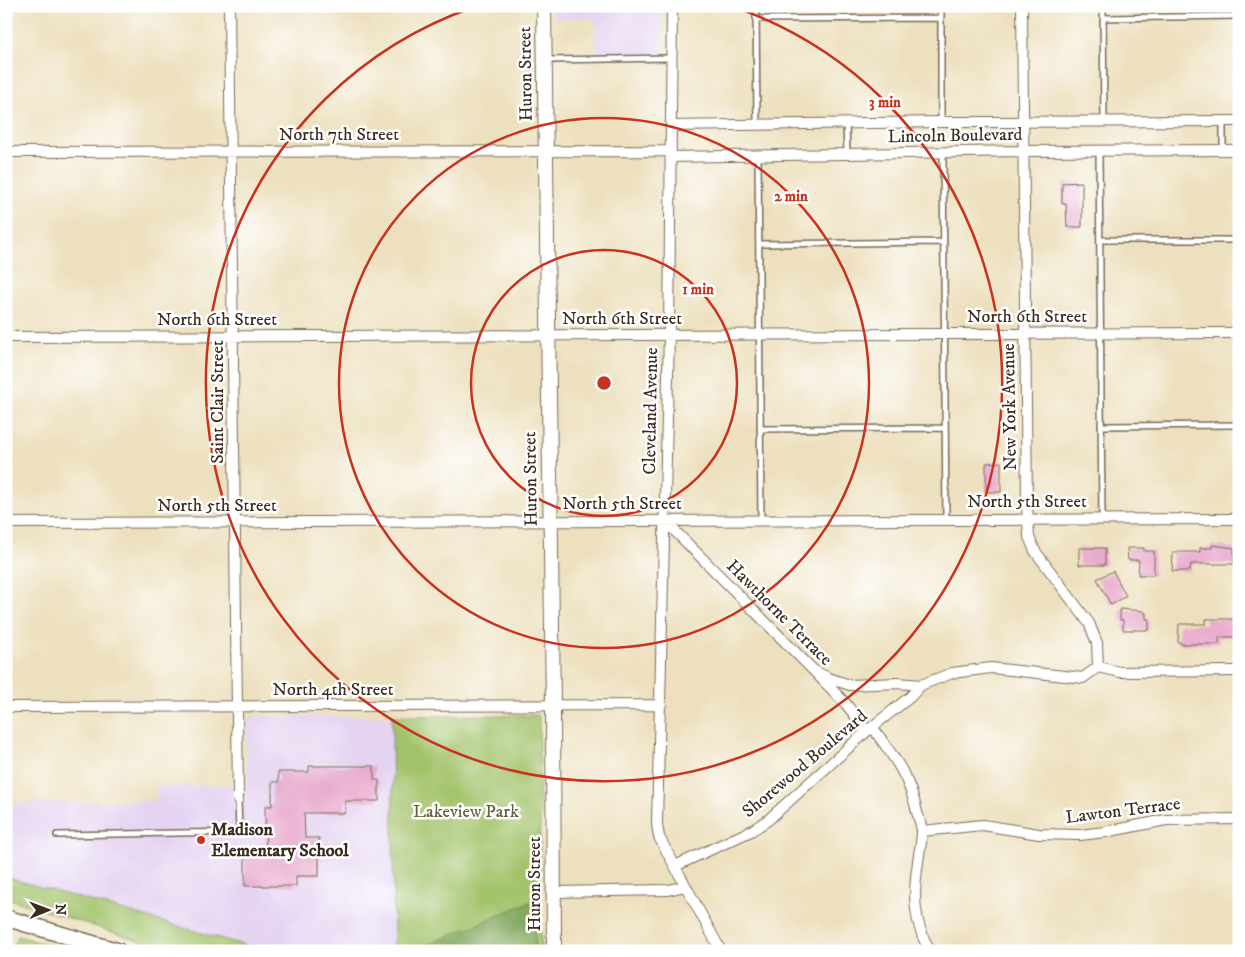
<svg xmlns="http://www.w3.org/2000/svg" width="1245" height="957" font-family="'IM FELL DW Pica',serif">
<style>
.built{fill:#e4d3f1}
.green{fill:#a3c36b;stroke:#6f7644}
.forest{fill:#82a95f;stroke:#5e6a3e}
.building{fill:#e9accf}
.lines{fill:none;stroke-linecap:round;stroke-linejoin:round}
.lane-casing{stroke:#796a56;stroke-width:8}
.street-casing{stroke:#796a56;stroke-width:12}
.secondary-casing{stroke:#796a56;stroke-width:16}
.primary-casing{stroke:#796a56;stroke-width:18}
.lane{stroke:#fff;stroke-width:5}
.street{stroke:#fff;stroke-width:10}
.secondary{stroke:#fff;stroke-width:14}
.primary{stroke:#fff;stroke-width:15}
.ring{fill:none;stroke:#c8321e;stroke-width:2.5}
.poi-dot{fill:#c8321e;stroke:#fff;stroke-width:2}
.labels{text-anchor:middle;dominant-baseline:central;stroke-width:5;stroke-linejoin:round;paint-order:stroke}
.street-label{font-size:18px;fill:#3b2a1e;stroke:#fff}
.park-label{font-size:18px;fill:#5f6039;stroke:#fff}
.poi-label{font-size:18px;font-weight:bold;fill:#3b2a1e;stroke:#fff;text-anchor:start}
.centre{fill:#c8321e;stroke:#fff;stroke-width:2.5}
.ring-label{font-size:15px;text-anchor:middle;font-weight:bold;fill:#c8321e;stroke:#fff;stroke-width:5;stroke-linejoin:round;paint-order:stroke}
</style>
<rect width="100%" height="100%" fill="#fff"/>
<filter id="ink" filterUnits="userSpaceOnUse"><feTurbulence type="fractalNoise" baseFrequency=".02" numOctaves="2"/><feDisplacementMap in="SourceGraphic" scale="10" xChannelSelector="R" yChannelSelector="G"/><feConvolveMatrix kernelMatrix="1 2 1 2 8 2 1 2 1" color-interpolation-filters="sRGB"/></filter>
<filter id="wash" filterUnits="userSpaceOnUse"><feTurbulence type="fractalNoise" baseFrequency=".0096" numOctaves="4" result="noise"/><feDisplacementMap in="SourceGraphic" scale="20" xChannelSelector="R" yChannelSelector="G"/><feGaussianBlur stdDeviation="1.12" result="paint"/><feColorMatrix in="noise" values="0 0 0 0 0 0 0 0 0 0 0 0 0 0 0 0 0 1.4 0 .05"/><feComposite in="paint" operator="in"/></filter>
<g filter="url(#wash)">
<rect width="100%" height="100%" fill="#ede0be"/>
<path class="built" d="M553,6H663L662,53H596L595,18H553Z
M253,716H392L394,951H265L9,878V803L156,801V786H247L246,726L248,719Z"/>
<path class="green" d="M537,715L539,716L541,951H394L392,716Z
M9,878L265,951H172L6,898V880H8Z
M18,936L71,951H10Z"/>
<path class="forest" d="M535,900V951H413Z"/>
<g id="blocks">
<path class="building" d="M1082,182V227H1067L1066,204H1062V183Z
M1001,462V492H986V463Z
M1212,545L1234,548V564H1191L1190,571H1172L1173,552H1200V548H1212Z
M1079,548H1105V565H1079Z
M1127,548H1144V551H1154V575H1138L1139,560H1128Z
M1113,571L1126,596L1111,605L1097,579Z
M1120,609L1144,611V613H1146V619H1149V630H1123V620H1120Z
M1206,619H1235V637H1219V644H1180V642H1178L1179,624H1206Z
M309,766H374V780H379V801H345V813H304L305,838H319V876H296V886H245V856H266L265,806H272V782H279L278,772H309Z"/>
</g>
</g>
<g filter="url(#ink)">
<use href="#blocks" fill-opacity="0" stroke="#796a56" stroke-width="1"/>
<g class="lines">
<defs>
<path id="lane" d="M756,6L757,125
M1103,6L1104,122
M1103,18L1239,16
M756,19L941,18
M547,60L671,58
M941,122V6
M846,124L847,154
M1223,150V121
M1099,151L1102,518
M943,153L946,519
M758,155L761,519
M1100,240H1239
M759,244L944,242
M1101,426L1239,425
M760,429L945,428
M57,835L239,832L238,799"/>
<path id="street" d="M229,6L238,799
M672,6L669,335L657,824L659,837L721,951
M1022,6L1027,505L1029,537L1035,551L1089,623L1097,643L1098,667
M672,126L941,122L1239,121
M6,152L671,151
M671,157L1022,151L1239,150
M6,337L1239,333
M664,520L813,670L846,704L867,731
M6,523L1239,519
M813,670L828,678L850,685L898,683L921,685L952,673L991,668L1083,678L1098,667L1120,672L1239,671
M6,707L661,705
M873,728C894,757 909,776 917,812C919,818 921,825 922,831C922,841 919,852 918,862C913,894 913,922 930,951
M922,831L983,825L1039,834L1080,835L1105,832L1166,820L1239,819
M675,866L751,831L768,820L867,731L910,697L921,685
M554,892L668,890L685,886"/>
<path id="secondary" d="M544,6L553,705L554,951"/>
<path id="primary" d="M6,918L118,951"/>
</defs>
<use href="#lane" class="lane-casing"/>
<use href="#street" class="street-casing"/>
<use href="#secondary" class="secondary-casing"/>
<use href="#primary" class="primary-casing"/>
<use href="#lane" class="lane"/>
<use href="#street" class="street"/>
<use href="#secondary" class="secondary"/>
<use href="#primary" class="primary"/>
</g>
</g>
<g class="ring">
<circle cx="604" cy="383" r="133"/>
<circle cx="604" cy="383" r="265"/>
<path d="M734 7A398 398 0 1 1 474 7"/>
</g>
<circle class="poi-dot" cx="201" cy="840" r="5"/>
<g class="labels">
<g class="street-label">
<text transform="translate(526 74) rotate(-91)">Huron Street</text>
<text x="339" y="135">North 7th Street</text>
<text transform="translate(955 136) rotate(-1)">Lincoln Boulevard</text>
<text x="1027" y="317">North 6th Street</text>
<text x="622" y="319">North 6th Street</text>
<text x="217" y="320">North 6th Street</text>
<text transform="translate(218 402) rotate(-90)">Saint Clair Street</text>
<text transform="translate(1010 407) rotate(-91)">New York Avenue</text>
<text transform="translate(651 411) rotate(-89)">Cleveland Avenue</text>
<text transform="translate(531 479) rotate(-91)">Huron Street</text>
<text x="1027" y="502">North 5th Street</text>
<text x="622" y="504">North 5th Street</text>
<text x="217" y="506">North 5th Street</text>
<text transform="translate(779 613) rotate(45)">Hawthorne Terrace</text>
<text x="333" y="690">North 4th Street</text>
<text transform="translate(805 764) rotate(-40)">Shorewood Boulevard</text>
<text transform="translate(1123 811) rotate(-7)">Lawton Terrace</text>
<text transform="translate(535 884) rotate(-90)">Huron Street</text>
</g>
<g class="park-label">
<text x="466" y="812">Lakeview Park</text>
</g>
<g class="poi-label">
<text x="211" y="830">Madison<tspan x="211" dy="21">Elementary School</tspan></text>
</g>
</g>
<circle cx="604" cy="383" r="8" class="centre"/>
<g class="ring-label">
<text x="885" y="107">3 min</text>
<text x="791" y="201">2 min</text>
<text x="698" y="294">1 min</text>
</g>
<rect width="1245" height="957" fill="none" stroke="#fff" stroke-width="25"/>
<g transform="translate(48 910) rotate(89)" stroke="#ffffff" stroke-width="4" paint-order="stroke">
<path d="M0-4L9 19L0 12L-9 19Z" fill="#3b2a1e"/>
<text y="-8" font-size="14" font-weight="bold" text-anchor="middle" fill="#3b2a1e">N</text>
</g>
</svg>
